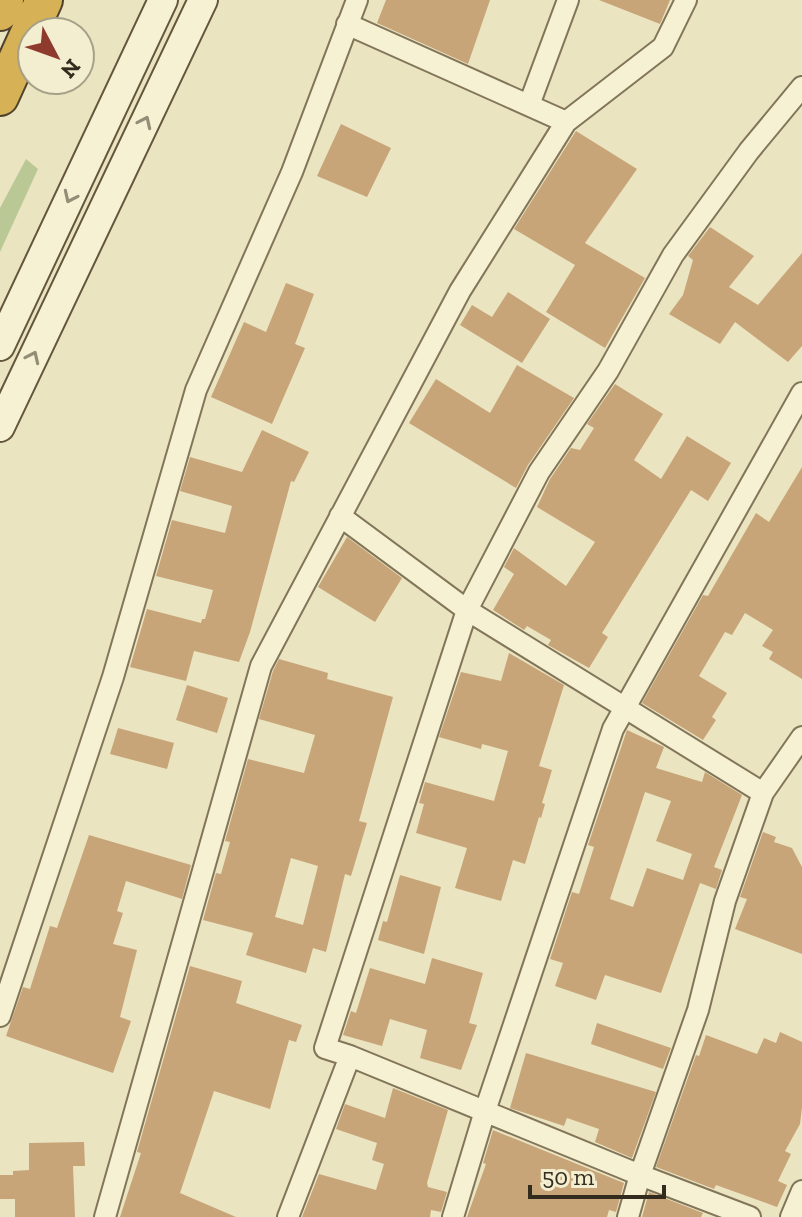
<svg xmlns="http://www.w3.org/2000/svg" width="802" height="1217" font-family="'Zilla Slab',serif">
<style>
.green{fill:#bac895}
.building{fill:#c7a578;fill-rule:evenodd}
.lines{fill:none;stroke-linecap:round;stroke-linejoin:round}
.street-casing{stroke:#827559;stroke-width:24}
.secondary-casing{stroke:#64563d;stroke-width:32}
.highway-casing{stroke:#50432e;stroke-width:40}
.street{stroke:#f6f1d3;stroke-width:20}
.secondary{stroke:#f6f1d3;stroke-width:28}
.highway{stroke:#d6b155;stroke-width:36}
.oneway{stroke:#948e78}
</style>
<rect width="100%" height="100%" fill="#ebe4c0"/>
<path class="green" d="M26,159L38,169L0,252V208Z"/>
<path class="building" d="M386,0H490L468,64L377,23Z
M599,0H670L660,24Z
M341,124L391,148L367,197L317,176Z
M576,131L637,169L585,243L645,278L605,348L546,312L575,265L514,229Z
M710,227L754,256L729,287L758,305L802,253V346L788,362L735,322L720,344L669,314L683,295L693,260L688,256Z
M286,283L314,294L295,344L305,348L272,424L211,397L244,322L266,332Z
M508,292L550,319L522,363L460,325L472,305L492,317Z
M517,365L574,398L528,465L516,488L409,423L436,379L490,413Z
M615,384L663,414L634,460L661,479L687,436L731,463L708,501L691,490L602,633L608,637L589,668L548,645L551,640L527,626L524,630L493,610L514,574L504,567L514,548L566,586L595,542L537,507L550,479L571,448L580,450L594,428L587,424Z
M262,430L309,452L294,482L291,481L250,632L239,662L194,651L186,681L130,667L147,609L201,623L202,619H205L213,590L156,576L172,520L225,533L232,506L180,491L190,457L242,472Z
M802,467V679L769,659L773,652L762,646L773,630L745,613L732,635L725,632L699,676L727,693L712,717L716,720L703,740L642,703L703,595L708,596L756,513L769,522Z
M347,537L402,578L375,622L318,587Z
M509,653L564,685L539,766L552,770L542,803L545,804L541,818L539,817L525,864L513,860L501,901L455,888L467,848L416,833L424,804L419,803L425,782L494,801L508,751L482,744L481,749L439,737L461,672L501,681Z
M279,659L328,673L327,679L393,697L359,821L367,823L351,876L345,874L326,952L313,948L306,973L246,955L253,933L203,920L216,873L221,874L230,842L225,841L248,759L304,773L315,735L259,719L273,671ZM291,858L318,866L303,925L275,917Z
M187,685L228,698L217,733L176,720Z
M118,728L174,743L167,769L110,754Z
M627,730L664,747L656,768L702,782L705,772L742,795L714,867L722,870L716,889L700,883L661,993L605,975L596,1000L555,986L563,963L550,959L572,892L579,894L594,847L588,845ZM645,792L671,801L656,841L692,854L683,880L647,868L633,907L610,899Z
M763,832L776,837L774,842L792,848L802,867V954L735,929L747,899L740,897Z
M89,835L191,865L182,899L126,881L117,911L123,913L113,944L137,950L120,1017L131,1021L113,1073L6,1036L23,987L30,989L50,926L57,928Z
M400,875L441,887L424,954L378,940L383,921L387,922Z
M432,958L483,973L469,1023L477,1025L461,1070L420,1058L427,1030L390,1019L382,1046L343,1035L351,1011L356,1013L370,968L425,984Z
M190,966L242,981L236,1003L302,1025L296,1042L289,1040L270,1109L214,1091L180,1193L236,1217H120L141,1153L137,1152Z
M597,1023L671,1048L663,1069L591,1044Z
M780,1032L802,1042V1107L800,1124L785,1151L791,1154L778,1181L787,1185L777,1207L716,1185L714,1189L656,1167L696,1055L699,1056L706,1035L757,1054L764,1038L776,1043Z
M526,1053L656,1092L632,1158L595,1142L599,1129L567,1118L564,1126L510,1108Z
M393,1088L448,1110L427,1183L428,1187L447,1192L441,1212L431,1210L430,1217H302L319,1174L376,1190L384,1164L372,1160L377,1143L336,1129L345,1104L385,1118Z
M493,1130L624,1183L616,1212L609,1210L607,1217H467L486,1164L483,1163Z
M84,1142L85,1166H73L75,1217H15V1199H0V1175H13V1171L29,1170V1143Z
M649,1192L703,1213L701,1217H642Z"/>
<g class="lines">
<defs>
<path id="street" d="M347,24L566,122
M529,105L568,0
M340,516L467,610L763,793
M0,1016L113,677L196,390L292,172L357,0
M350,1056L640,1175L750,1217
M105,1217L261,666L460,291L566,122L663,47L686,0
M288,1217L350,1056L325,1048L467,610L539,472L608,371L673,255L749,151L802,87
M453,1217L485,1111L613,729L802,393
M628,1217L640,1175L698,1010L725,901L763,793L802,737
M791,1217L802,1191"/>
<path id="secondary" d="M0,346L163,0
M0,427L203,0"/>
<path id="highway" d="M0,12L5,0
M0,97L44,0"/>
</defs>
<use href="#street" class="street-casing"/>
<use href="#secondary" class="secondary-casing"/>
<use href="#highway" class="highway-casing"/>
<use href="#street" class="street"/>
<use href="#secondary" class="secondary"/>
<use href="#highway" class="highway"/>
</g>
<defs><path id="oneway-chevron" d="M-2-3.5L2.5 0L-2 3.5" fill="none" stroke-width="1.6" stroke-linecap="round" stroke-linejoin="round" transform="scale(2)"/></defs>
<g class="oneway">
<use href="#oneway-chevron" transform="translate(145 122) rotate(-65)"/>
<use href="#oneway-chevron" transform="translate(70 197) rotate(115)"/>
<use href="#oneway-chevron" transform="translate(33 357) rotate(-65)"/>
</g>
<g transform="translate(56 56) rotate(131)"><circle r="38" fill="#f3eecf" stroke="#a6a088" stroke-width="2"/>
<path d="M0-6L14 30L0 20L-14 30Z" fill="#8e3b2d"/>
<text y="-12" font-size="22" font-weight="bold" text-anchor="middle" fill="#332b1d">N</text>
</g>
<path d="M530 1185v12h134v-12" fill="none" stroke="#332b1d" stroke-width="4"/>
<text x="542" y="1185" font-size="24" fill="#332b1d" stroke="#f3eecf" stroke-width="6" paint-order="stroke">50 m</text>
</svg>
